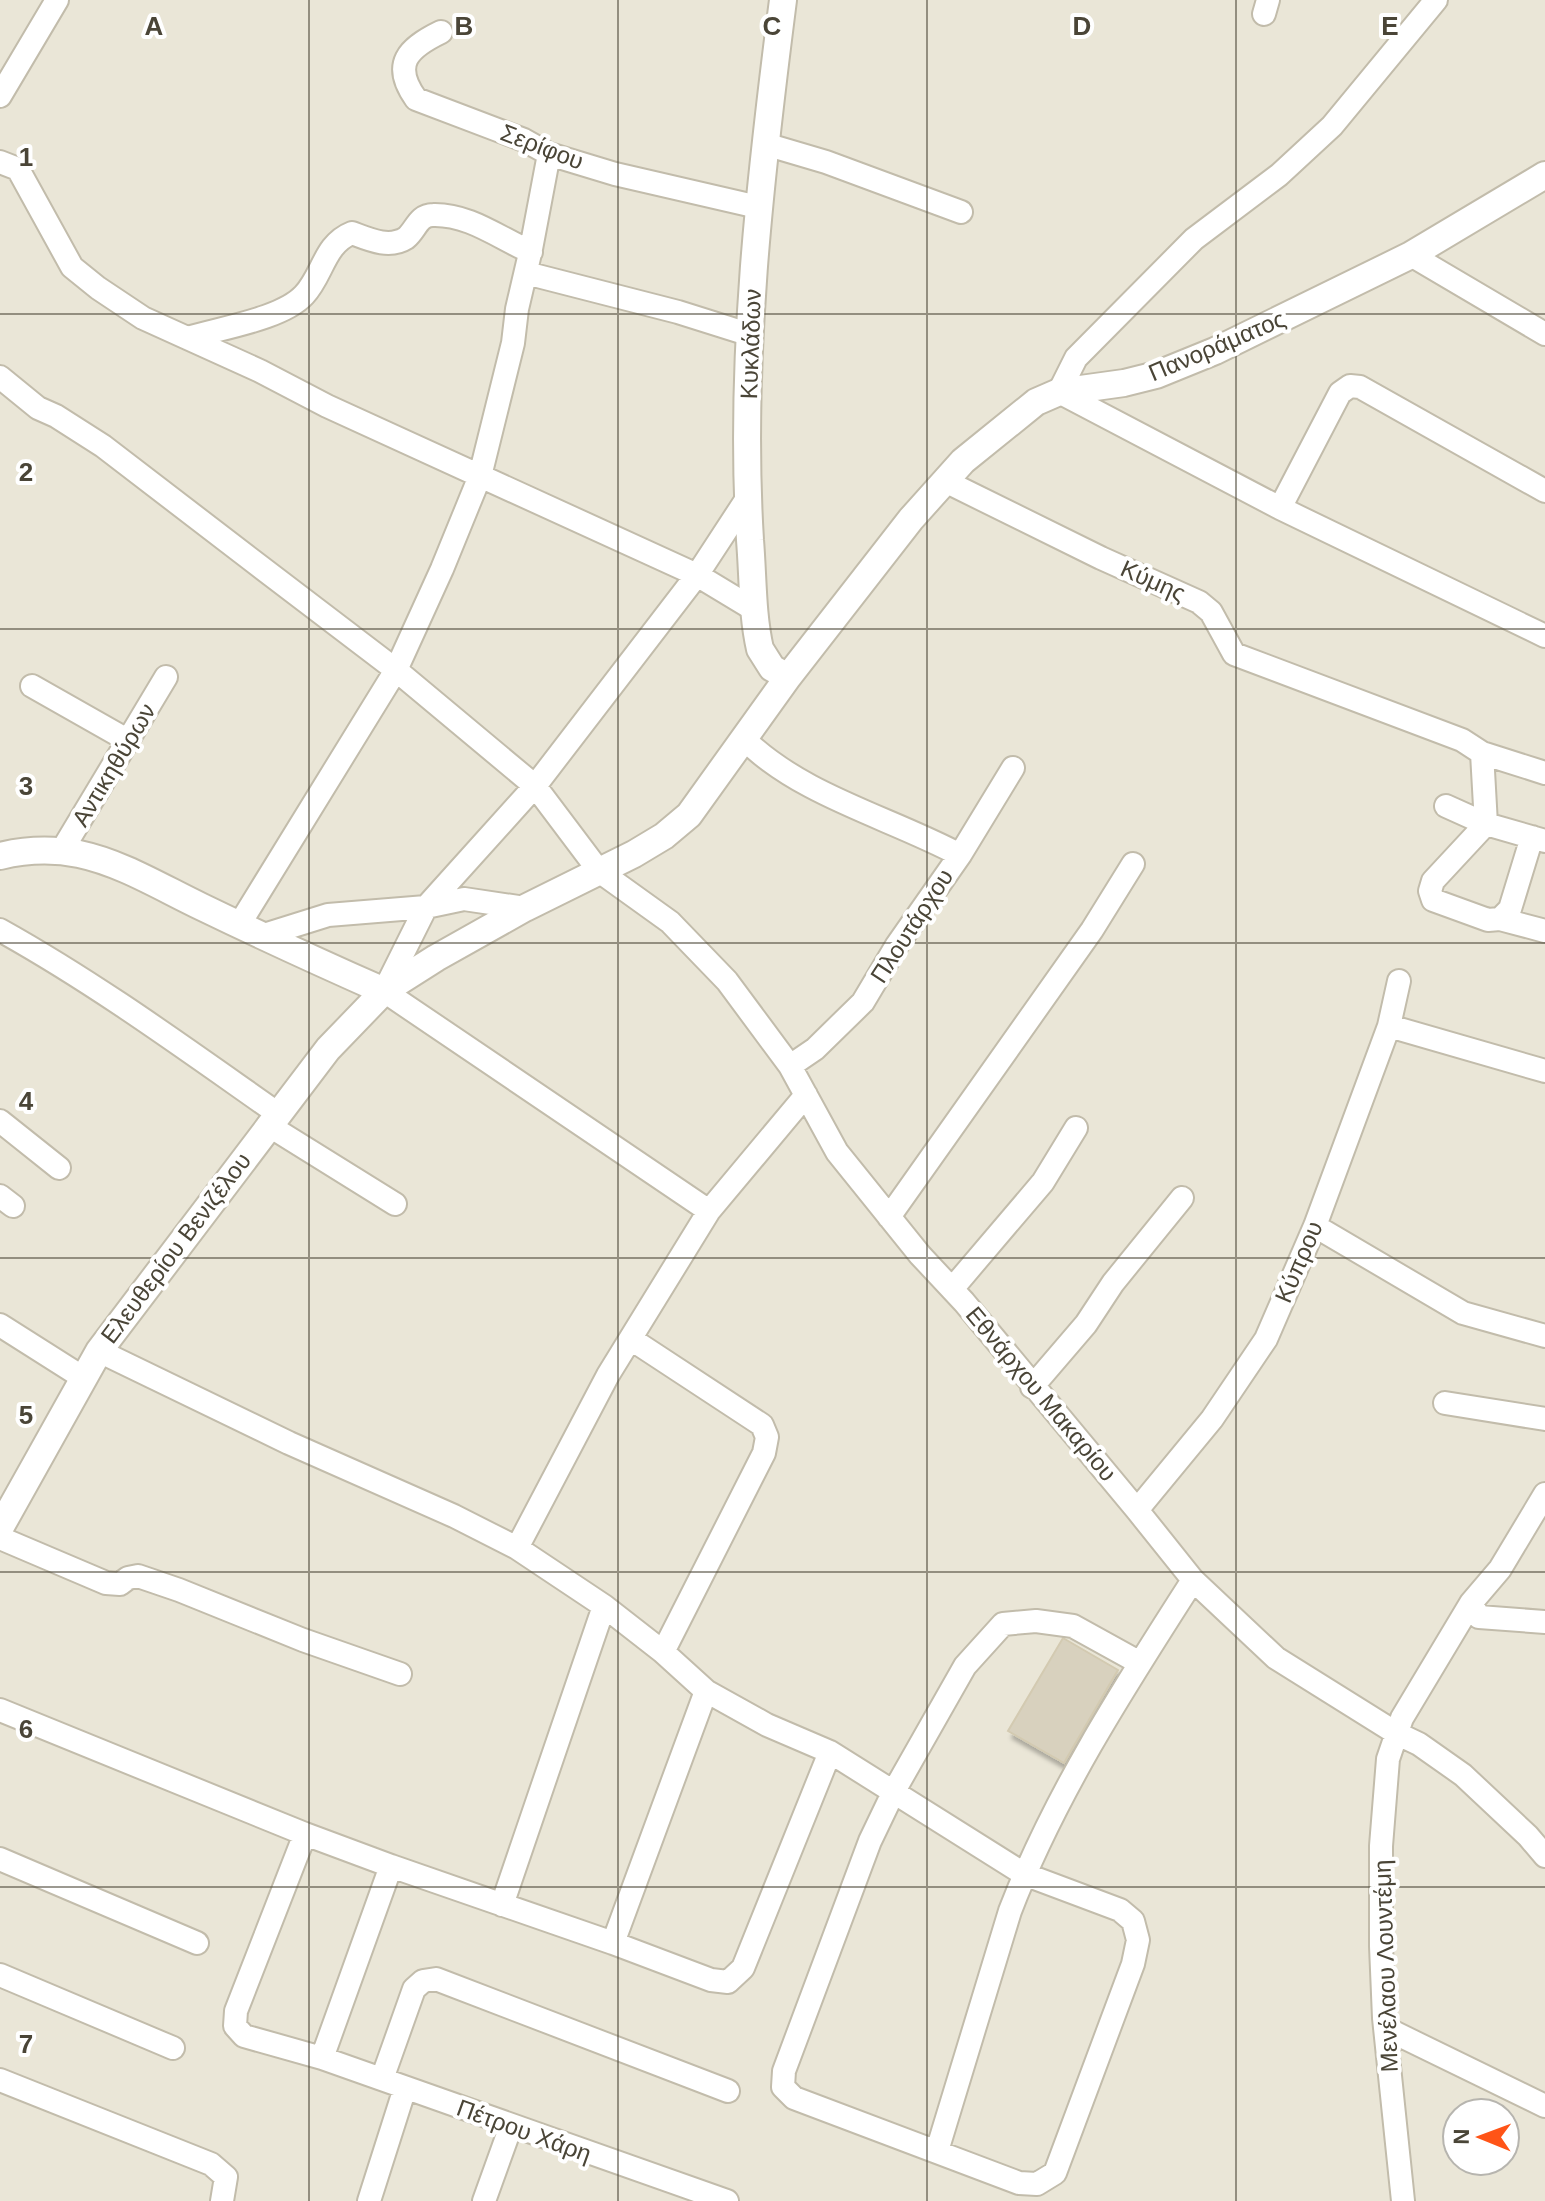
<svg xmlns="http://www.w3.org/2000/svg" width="1545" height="2201" font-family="Arial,sans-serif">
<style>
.residential{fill:#eae6d7;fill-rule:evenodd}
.building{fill:#d8d1be;stroke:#d3cab1;stroke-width:2;filter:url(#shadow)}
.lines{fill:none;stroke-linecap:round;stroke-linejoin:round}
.minor-casing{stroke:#c2bcab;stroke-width:26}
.tertiary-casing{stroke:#c2bcab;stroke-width:30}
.minor{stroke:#fff;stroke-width:22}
.tertiary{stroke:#fff;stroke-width:26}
.grid{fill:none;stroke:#4a4537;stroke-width:2;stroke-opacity:0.55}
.labels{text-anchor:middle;stroke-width:8;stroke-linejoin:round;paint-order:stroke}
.street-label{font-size:24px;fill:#4a4537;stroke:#fff}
.grid-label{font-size:26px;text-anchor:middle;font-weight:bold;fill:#4a4537;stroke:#fff;stroke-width:8;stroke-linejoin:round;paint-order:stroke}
</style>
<defs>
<filter id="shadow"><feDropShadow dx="4" dy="7" stdDeviation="2" flood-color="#0004"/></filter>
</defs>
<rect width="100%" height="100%" fill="#f5f3e9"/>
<path class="residential" d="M0 0H1545V2201H0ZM1457 2113H1505V2161H1457Z"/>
<path class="building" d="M1063 1638 1118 1670 1064 1763 1008 1731Z"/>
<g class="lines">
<g class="minor-casing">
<path id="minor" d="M1436 0 1332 126 1279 175 1194 239 1076 358 1059 392 1280 508 1545 636
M1264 14 1268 0
M441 32C408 48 391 64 416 99L524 140 549 154 615 174 758 207
M0 96 57 0
M765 144 826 162 961 212
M0 162 18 169 72 267 98 288 143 318 260 371 327 406 697 575 755 610
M1411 255 1545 334
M526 273 678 312 751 335
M188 338C220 328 282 319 304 295 323 275 324 244 352 233 368 239 389 249 406 238 416 230 418 215 433 215 469 214 499 238 531 252
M0 377 38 408 56 416 103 446 249 558 396 670 535 786 599 871 670 922 727 981 790 1066 837 1152 920 1255 964 1302 1137 1510 1193 1580 1276 1658 1396 1733 1419 1744 1463 1775 1528 1836 1545 1856
M945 481 1101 558 1199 602 1211 612 1234 654 1462 740 1482 753 1486 824 1433 881 1430 891 1433 900 1488 920 1500 919 1545 931
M1280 508 1340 393 1350 386 1360 387 1545 491
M32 686 129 741
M744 739C802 796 889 817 960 855L897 945 863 1002 815 1049 790 1066
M1482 753 1545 773
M1446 806 1486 824 1545 841
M61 852 166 677
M960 855 1013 768
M525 908 464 899 426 907 384 991 709 1211 806 1095
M1500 919 1510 909 1532 837
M239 925 396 670 442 569 480 476 513 343 517 309 531 249 549 154
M0 930C97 984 187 1050 277 1113
M261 936 328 915 426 907 535 786 697 575 748 497
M1389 1026 1545 1071
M0 1121 59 1168
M268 1125 395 1204
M0 1196 13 1206
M889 1217 1092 930 1133 864
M1315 1226 1463 1313 1545 1336
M952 1289 1043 1182 1076 1128
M0 1325 82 1377
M631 1339 762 1425 767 1437 764 1453 663 1652 706 1691 767 1725 830 1752 1024 1874 1120 1910 1133 1921 1138 1940 1133 1964 1055 2173 1037 2184 1019 2183 794 2098 783 2087 784 2071 870 1841 894 1791 965 1666 1003 1624 1036 1621 1073 1626 1140 1663
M99 1351 289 1443 454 1516 517 1548 604 1606 663 1652
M1032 1387 1086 1324 1113 1283 1182 1198
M1445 1403 1545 1419
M1137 1510 1212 1419 1266 1339 1315 1226 1389 1026 1399 981
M0 1538 106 1583 120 1584 128 1578 138 1576 179 1590 303 1640 400 1674
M517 1548 608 1375 709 1211
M1471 1603 1479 1617 1545 1622
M0 1710 305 1834 391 1866 322 2058
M305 1834 236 2011 235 2026 244 2036 322 2058 727 2201
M0 1859 197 1943
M391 1866 613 1943 711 1980 728 1982 743 1968 830 1752
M502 1905 604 1606
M613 1943 706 1691
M0 1975 173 2048
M1385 2028 1545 2106
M382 2079 414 1989 423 1981 436 1979 728 2091
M0 2080 211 2164 226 2177 222 2201
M937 2151 1010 1911C1055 1794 1125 1686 1193 1580
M369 2201 405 2088
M484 2201 511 2126
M1403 2201 1384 2018 1381 1946V1846L1388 1759 1402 1718 1471 1603 1500 1569 1545 1494"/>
</g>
<g class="tertiary-casing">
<path id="tertiary" d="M783 0C760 179 739 360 750 540 753 576 752 614 760 649L772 668 788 677
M0 856C25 850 54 849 79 854 122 863 162 888 202 907 262 936 323 964 384 991
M0 1528 99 1351 328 1049 384 991 436 958 525 908 634 854 664 836 689 815 788 677 911 519 963 461 1036 402 1059 392 1124 383 1156 375 1215 351 1411 255 1545 175"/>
</g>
<use href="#minor" class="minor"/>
<use href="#tertiary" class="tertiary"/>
</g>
<path class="grid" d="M309 0V2201M618 0V2201M927 0V2201M1236 0V2201M0 314H1545M0 629H1545M0 943H1545M0 1258H1545M0 1572H1545M0 1887H1545"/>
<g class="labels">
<g class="street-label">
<text transform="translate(542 147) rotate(21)" y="8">Σερίφου</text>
<text transform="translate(751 344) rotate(-88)" y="8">Κυκλάδων</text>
<text transform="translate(1217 346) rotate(-23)" y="8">Πανοράματος</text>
<text transform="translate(1153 581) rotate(24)" y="8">Κύμης</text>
<text transform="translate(114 765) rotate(-59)" y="8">Αντικηθύρων</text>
<text transform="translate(912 926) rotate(-57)" y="8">Πλουτάρχου</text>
<text transform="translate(176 1248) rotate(-53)" y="8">Ελευθερίου Βενιζέλου</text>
<text transform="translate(1299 1262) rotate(-67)" y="8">Κύπρου</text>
<text transform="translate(1041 1394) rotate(50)" y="8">Εθνάρχου Μακαρίου</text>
<text transform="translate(1386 1966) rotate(-92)" y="8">Μενέλαου Λουντέμη</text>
<text transform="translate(524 2131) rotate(20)" y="8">Πέτρου Χάρη</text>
</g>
</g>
<g class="grid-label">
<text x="154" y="35">A</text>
<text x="464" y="35">B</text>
<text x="772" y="35">C</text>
<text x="1082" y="35">D</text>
<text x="1390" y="35">E</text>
<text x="26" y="166">1</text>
<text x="26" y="481">2</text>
<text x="26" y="795">3</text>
<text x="26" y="1110">4</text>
<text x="26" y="1424">5</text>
<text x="26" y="1738">6</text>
<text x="26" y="2053">7</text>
</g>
<g transform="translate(1481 2137) rotate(271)"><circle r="38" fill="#ffffff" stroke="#b7b5af" stroke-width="2"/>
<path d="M0-6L14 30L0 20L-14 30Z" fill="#ff5417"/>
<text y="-12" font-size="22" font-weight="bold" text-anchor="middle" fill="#4a4537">N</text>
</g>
</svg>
